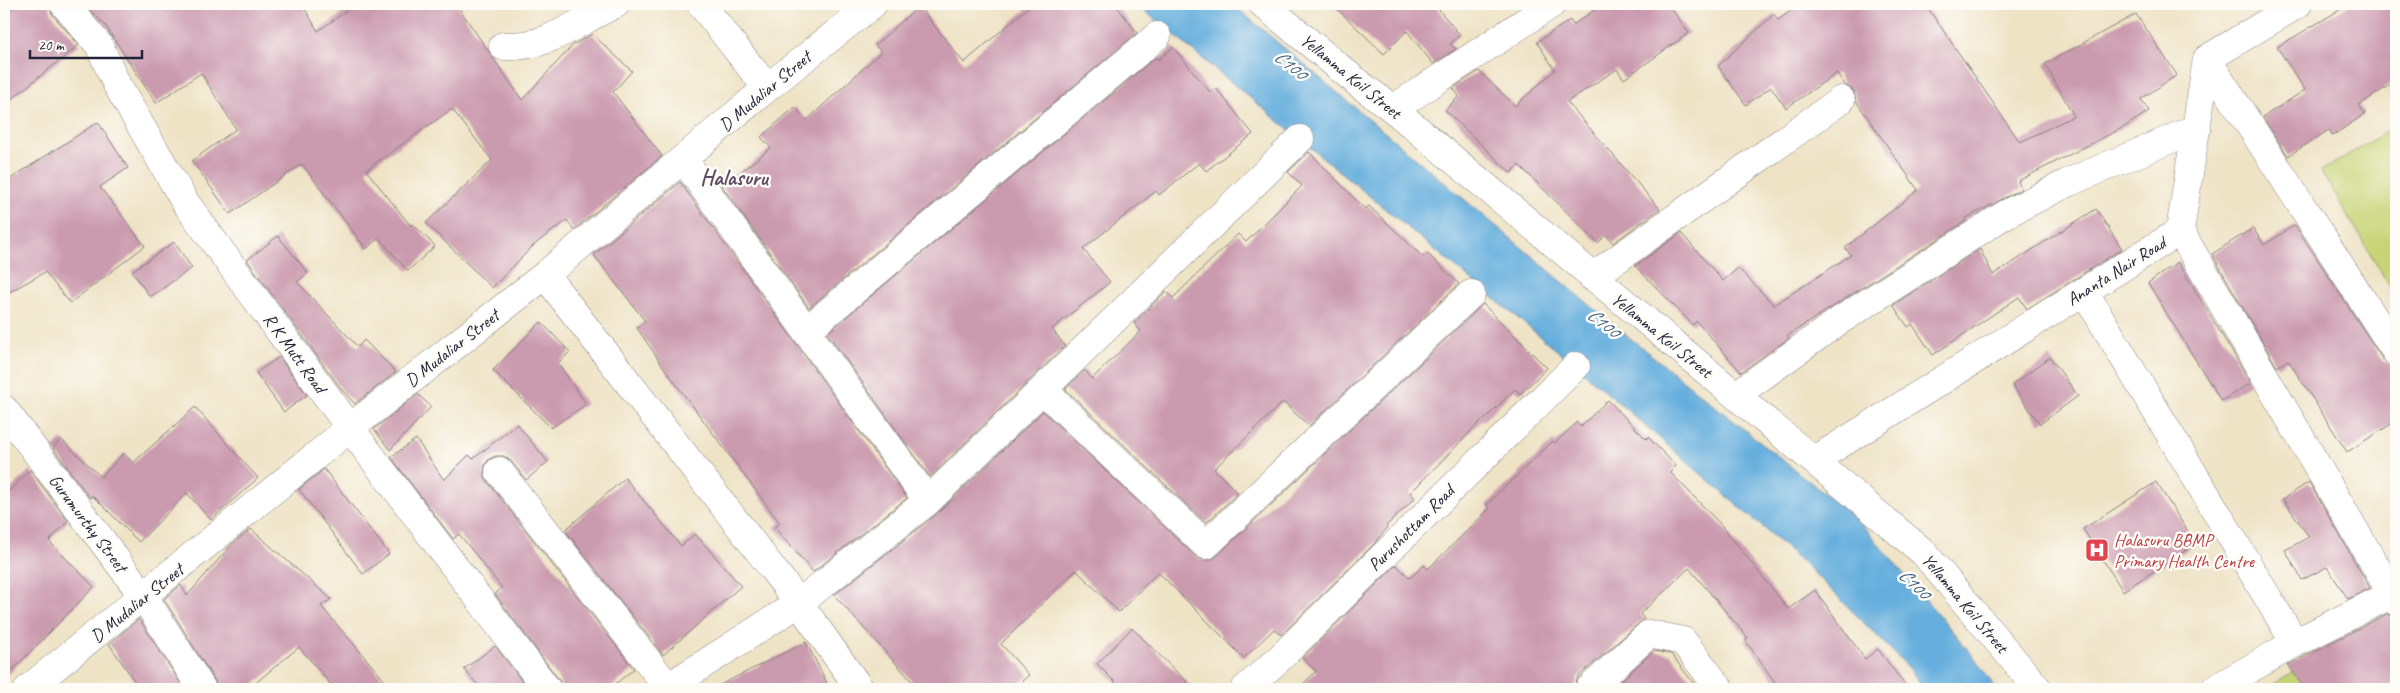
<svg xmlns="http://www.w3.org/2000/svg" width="2400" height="693" font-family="Caveat,sans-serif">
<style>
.green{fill:#c7d475;stroke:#747b58}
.water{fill:#65aedd;stroke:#44688c}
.building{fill:#ca9aae}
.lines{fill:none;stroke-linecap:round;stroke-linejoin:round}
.minor-casing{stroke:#888280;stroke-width:29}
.tertiary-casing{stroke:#888280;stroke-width:29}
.minor{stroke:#fff;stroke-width:28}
.tertiary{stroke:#fff;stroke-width:28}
.labels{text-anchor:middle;stroke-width:5;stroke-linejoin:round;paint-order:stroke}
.street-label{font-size:18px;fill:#22223b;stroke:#fdfcf7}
.health-label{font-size:18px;fill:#be3a42;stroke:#fdfcf7;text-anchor:start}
.water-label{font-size:19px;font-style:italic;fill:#3d5a7c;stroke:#fdfcf7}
.district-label{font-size:22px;font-weight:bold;fill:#5d4c63;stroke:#fdfcf7}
</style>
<rect width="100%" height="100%" fill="#fdfcf7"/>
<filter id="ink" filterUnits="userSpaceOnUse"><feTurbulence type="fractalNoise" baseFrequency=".02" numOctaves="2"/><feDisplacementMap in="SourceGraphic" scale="10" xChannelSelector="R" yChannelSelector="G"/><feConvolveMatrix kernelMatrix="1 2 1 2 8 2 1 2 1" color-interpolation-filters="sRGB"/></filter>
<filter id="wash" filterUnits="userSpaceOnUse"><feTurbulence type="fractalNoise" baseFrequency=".0096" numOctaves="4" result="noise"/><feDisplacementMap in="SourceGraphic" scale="20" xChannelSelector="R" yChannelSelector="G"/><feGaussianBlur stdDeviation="1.12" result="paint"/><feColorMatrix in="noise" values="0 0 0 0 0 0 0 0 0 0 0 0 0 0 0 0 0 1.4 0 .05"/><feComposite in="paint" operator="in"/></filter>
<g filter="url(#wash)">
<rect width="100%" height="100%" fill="#efe3c6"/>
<path class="green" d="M2396 126V297L2321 171Z
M2300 667 2315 689H2268Z"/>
<path class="water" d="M1136 4H1232L1615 326 1860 522 1974 657 1996 689H1924L1910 669 1804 563 1576 366Z"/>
<g id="blocks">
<path class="building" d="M18 4H49L52 14 79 45 4 105V15Z
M84 4H302L318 31 356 4H456L522 100 573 45 592 34 632 71 613 92 662 156 574 230 567 220 534 245 492 288 426 223 492 160 452 109 366 170 411 226 413 224 435 246 408 271 379 238 366 249 302 164 230 214 192 161 236 129 201 73 156 103 105 25Z
M1032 4H1115L1137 33 809 308 722 186 771 148 761 137 795 107 807 120 881 52 875 45 919 6 964 63Z
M1332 4H1434L1460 35 1450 44 1456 49 1433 64 1407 31 1384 54Z
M1603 4H1668L1689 33 1624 79 1617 69 1567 102 1660 209 1613 243 1606 235 1598 243 1519 165 1511 173 1445 110 1459 96 1453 88 1479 71 1515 106 1555 70 1537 42 1570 20 1573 25Z
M1800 4H1925L2020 142 2074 116 2045 64 2136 14 2177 75 2141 99 2149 111 2126 126 2018 181 2021 189 1965 219 1966 221 1787 336 1789 338 1741 372 1696 321 1693 325 1635 266 1681 233 1723 281 1738 268 1774 305 1851 255 1845 248 1918 190 1856 101 1854 91 1845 85 1837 73 1786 108 1771 87 1746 105 1718 66 1774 14 1778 20Z
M2350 4H2396V81L2359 105 2365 114 2332 136 2329 130 2288 156 2263 117 2305 90 2277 47Z
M1173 47 1210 92 1216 88 1253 134 1206 171 1199 163 1159 195 1156 191 1083 249 1110 282 1052 329 1065 346 930 477 827 333 1156 57 1158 60Z
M98 122 128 168 100 187 145 246 70 303 45 272 4 295V183Z
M1309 152 1365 209 1369 206 1423 257 1427 253 1459 284 1309 426 1283 402 1214 469 1238 493 1206 523 1065 389 1085 370 1092 379 1141 331 1134 323 1166 291 1173 298 1238 234 1246 242 1302 186 1288 172Z
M680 182 907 498 813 572 774 527 780 523 667 372 637 328 645 321 594 255Z
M2096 209 2122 249 2027 309 2019 297 1933 355 1912 324 1908 327 1893 305 1980 249 1993 275Z
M2295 225 2383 360 2396 368V421L2347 452 2288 360 2277 367 2212 254 2253 228 2264 245Z
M278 236 308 273 297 282 358 347 364 340 396 372 355 404 342 390 247 260Z
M174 242 192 268 150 297 132 271Z
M2178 262 2251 383 2221 401 2148 283Z
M1483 304 1547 368 1520 394 1515 389 1483 421 1482 420 1410 493 1415 498 1386 526 1387 528 1375 543 1281 635 1274 629 1244 658 1158 572 1119 612 1076 570 1001 644 1029 675 1013 689H919L834 595 939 512 1043 411 1195 556 1203 560H1210L1217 556Z
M541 322 570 352 558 363 586 404 551 428 493 370Z
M279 357 307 395 284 412 256 373Z
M2050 357 2078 396 2040 424 2012 385Z
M418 394 431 407 390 450 374 429Z
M1608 400 1646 439 1648 437 1676 466 1670 472 1723 527 1788 609 1815 590 1865 659 1878 649 1908 689H1780L1745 640 1748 638 1689 568 1640 614 1644 619 1578 677 1574 689H1298L1316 671 1302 658 1396 565 1410 578 1424 565 1428 569 1490 508 1486 505 1553 441 1555 443 1577 422 1581 426Z
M195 407 258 478 211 520 187 493 139 542 92 495 90 498 53 448 61 439 101 477 124 453 133 463Z
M517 424 548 462 526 480 511 461 504 456H496L489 459 485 465 484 474 487 481 634 669 609 689H562L559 680 495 594 502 588 459 534 453 539 391 457 416 439 444 480 469 455 473 459Z
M324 469 389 554 363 574 299 489Z
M30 470 68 521 49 541 94 587 4 679V496Z
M625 478 681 546 695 534 741 586 663 655 565 530Z
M2156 482 2196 544 2123 591 2083 529Z
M2309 482 2370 588 2348 599 2327 567 2302 580 2285 550 2309 537 2283 499Z
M251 529 331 599 321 606 392 689H335L299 647 248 689H217L215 681 164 599 181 585 187 596 232 544Z
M2387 614 2396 617V689H2305L2288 665Z
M139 619 184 689H140L109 644Z
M1132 628 1194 689H1122L1097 664Z
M806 642 830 689H712Z
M495 646 528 689H481L464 669Z
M1654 651 1671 654 1698 689H1612Z"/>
</g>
</g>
<g filter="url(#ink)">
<use href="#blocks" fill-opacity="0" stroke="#888280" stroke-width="1"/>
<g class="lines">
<g class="minor-casing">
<path id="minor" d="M64 4 99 45 117 85 185 202 350 428 547 689
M701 4 767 88
M503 46C551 48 575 22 616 4
M2207 59 2396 352
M1393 109 1552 4
M684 160 928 501
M2180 231 2396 601
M545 275 799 603 860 689
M1592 277 1841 100
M2084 291 2295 643 2392 594
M806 331 1157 36
M1043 390 1206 545 1471 294
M1736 395 1839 321 2006 214 2067 183 2197 128
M4 409 144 597 202 689
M1815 460 2180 231 2207 59 2298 4
M499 471 668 687
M28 689 350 428 545 275 767 88 873 4
M665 689 799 603 928 501 1300 139
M1245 689 1280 658 1576 366
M1589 689 1649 634 1683 641 1720 689
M2215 689 2295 643"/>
</g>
<g class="tertiary-casing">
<path id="tertiary" d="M1263 4 1358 83 1393 109 1923 552 2038 689"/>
</g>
<use href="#minor" class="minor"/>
<use href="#tertiary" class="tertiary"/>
</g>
</g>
<defs>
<g id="hospital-square" transform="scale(1.25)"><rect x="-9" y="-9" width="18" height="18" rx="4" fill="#e0444e" stroke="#fdfcf7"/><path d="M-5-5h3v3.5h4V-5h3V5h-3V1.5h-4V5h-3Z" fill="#fff"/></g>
</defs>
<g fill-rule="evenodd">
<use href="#hospital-square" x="2097" y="550"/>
</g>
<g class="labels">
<g class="street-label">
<text transform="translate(1351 76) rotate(39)" y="6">Yellamma Koil Street</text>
<text transform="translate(765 91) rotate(-40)" y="6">D Mudaliar Street</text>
<text transform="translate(2116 271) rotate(-32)" y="6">Ananta Nair Road</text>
<text transform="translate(1662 335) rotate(39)" y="6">Yellamma Koil Street</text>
<text transform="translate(452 348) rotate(-38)" y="6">D Mudaliar Street</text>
<text transform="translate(295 353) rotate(54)" y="6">R K Mutt Road</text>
<text transform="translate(88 523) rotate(53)" y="6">Gurumurthy Street</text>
<text transform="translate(1411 528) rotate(-45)" y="6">Purushottam Road</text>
<text transform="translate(137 603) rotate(-39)" y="6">D Mudaliar Street</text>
<text transform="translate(1965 603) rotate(50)" y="6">Yellamma Koil Street</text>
</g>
<g class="health-label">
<text x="2114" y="546">Halasuru BBMP<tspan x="2114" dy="21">Primary Health Centre</tspan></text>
</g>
<g class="water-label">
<text transform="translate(1291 64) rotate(39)" y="7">C100</text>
<text transform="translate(1604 322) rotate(39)" y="7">C100</text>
<text transform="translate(1915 583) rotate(44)" y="7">C100</text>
</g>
<g class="district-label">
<text x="734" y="185">Halasuru</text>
</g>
</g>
<rect width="2400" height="693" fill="none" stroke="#fdfcf7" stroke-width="20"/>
<path d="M30 50v8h112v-8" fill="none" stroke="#22223b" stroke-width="2.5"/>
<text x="38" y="50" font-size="15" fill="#22223b" stroke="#fdfcf7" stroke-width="4" paint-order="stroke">20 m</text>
</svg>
